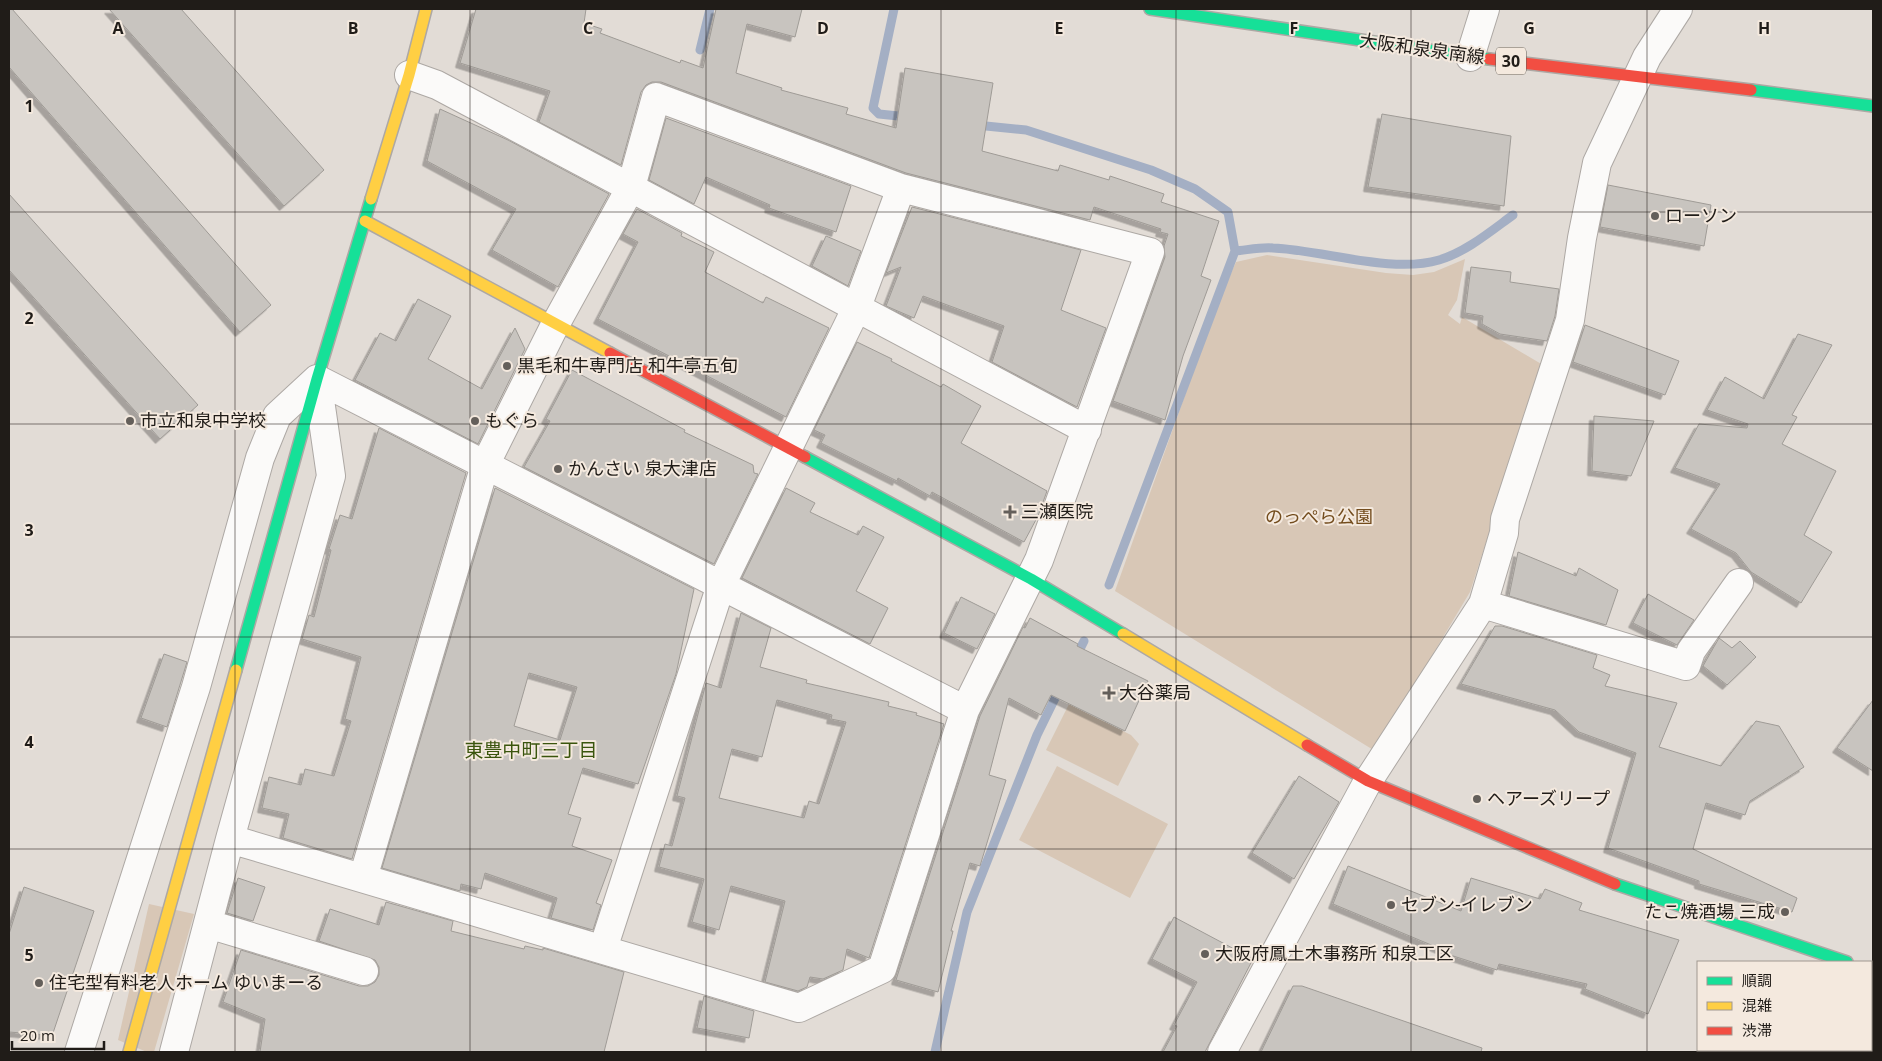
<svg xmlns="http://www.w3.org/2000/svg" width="1882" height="1061" font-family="'Open Sans','Noto Sans JP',sans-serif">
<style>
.green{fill:#d8c7b6}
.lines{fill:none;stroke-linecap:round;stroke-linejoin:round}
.stream{stroke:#a4afc4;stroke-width:9}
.building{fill:#c8c4bf;stroke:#9f9b96;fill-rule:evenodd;filter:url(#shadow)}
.street-casing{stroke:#ada8a4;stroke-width:30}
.fast-casing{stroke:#ada8a4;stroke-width:14}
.slow-casing{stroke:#ada8a4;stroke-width:14}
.jam-casing{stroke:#ada8a4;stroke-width:14}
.street{stroke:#fbfaf9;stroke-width:28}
.fast{stroke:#16e098;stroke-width:11}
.slow{stroke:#ffcf43;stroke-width:11}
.jam{stroke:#f24e42;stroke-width:11}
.grid{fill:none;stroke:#201c18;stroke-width:1;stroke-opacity:0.55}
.poi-dot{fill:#645f5a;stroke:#f4e9de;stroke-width:2}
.labels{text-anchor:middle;stroke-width:4;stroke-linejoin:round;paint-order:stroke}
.shield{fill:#f4e9de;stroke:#605a53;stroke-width:1}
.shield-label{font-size:16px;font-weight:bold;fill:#201c18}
.street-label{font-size:18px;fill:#201c18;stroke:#f4e9de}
.poi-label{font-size:18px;fill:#201c18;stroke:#f4e9de;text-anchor:start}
.park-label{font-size:18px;fill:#734c1d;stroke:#f4e9de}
.neighbourhood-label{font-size:19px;fill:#3a550d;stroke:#f4e9de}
.grid-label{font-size:16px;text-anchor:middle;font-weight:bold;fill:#201c18;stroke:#f4e9de;stroke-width:4;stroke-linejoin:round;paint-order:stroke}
</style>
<defs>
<filter id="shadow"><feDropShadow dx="-4.5" dy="4.5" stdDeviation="0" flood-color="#0004"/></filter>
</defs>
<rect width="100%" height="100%" fill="#e2dcd6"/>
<path class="green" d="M1267 255 1386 273 1413 275 1434 272 1465 259 1457 300 1448 315 1460 324 1462 317 1543 365 1470 592 1375 751 1115 591 1219 300 1236 262Z
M1069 704 1131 735 1139 744 1118 786 1046 750Z
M1057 766 1168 824 1130 898 1019 840Z
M149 904 194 914 154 1052H147L118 1040Z"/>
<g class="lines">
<path class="stream" d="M894 9 873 108 879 114 908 117
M700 50 710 9
M976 125 1026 130 1151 170 1195 189 1228 212 1235 251 1109 585
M1235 251C1247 250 1261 247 1273 248 1323 250 1392 274 1439 260 1466 252 1491 231 1513 215
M1076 657 1084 641
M935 1052 967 912 1037 735 1060 688"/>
</g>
<path class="building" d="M9 9H12L271 305 240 332 9 67Z
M109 9H181L324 170 284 206Z
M476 9H586L584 23 602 29 600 33 680 63 681 60 703 68 716 9H802L795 37 747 24 736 73 782 88 781 90 848 108 846 114 896 128 905 68 993 83 982 151 1058 171 1060 165 1109 180 1110 176 1164 194 1161 202 1219 221 1201 276 1211 280 1183 356 1165 420 1113 401 1165 257 1164 246 1168 234 1160 232 1161 229 1094 207 1090 220 906 173 661 82H652L646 85 641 92 621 165 539 122 550 91 460 63Z
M440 109 508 140 609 194 558 287 492 250 516 209 427 161Z
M1382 114 1511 136 1504 206 1368 187Z
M666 118 851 186 836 232 769 208 770 205 706 177 694 204 649 180Z
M1608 185 1711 205 1704 246 1600 227Z
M9 194 198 405 160 439 9 270Z
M912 207 1081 250 1061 310 1106 328 1077 407 992 362 1004 326 923 296 914 318 886 306 901 267 886 273Z
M637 209 682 233 681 236 714 252 705 272 763 303 766 297 829 328 786 417 598 319 638 242 623 234Z
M826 236 861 251 848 286 812 266Z
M1471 267 1511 272 1510 282 1559 289 1555 316 1547 341 1500 334 1482 324 1483 316 1465 313Z
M418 299 451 316 428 359 482 389 515 328 525 349 478 444 355 380 380 333 396 341Z
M1585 325 1679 361 1665 395 1573 362Z
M1798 334 1832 345 1792 415 1797 417 1782 444 1836 471 1804 535 1832 552 1801 603 1751 572 1736 553 1691 529 1720 484 1675 468 1699 424 1747 428 1748 424 1707 410 1725 377 1764 399Z
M857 342 892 359 891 361 941 387 943 384 981 406 961 443 1047 491 1038 516 1024 542 932 492 930 496 898 478 897 481 821 443 825 435 814 430Z
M572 370 685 430 684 432 753 465 754 473 758 474 714 564 524 467 550 421 546 419Z
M1594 416 1654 421 1631 476 1592 471Z
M379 428 466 473 352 859 283 838 289 814 262 808 269 777 301 785 305 769 334 776 351 721 345 719 361 657 302 639 309 615 314 617 331 550 329 549 340 515 352 519Z
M495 488 694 589 676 674 638 784 583 768 568 814 581 818 572 846 612 860 596 903 601 905 593 930 551 918 557 898 485 873 481 889 461 884 460 891 382 868ZM529 673 577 687 560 740 514 726Z
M786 488 815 503 810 512 858 535 863 526 884 537 856 591 888 608 870 644 742 578Z
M1518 552 1576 576 1579 568 1618 590 1606 625 1509 596Z
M1648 594 1694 620 1677 645 1633 623Z
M961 597 995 614 977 649 944 633Z
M741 613 771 628 760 667 807 680 806 683 889 702 888 706 917 713 916 715 944 724 869 958 847 949 843 970 823 979 810 977 807 987 798 991 765 982 785 901 731 886 719 930 692 922 704 879 659 867 665 844 672 846 685 798 677 796 706 683 721 688ZM777 700 832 715 831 719 846 722 819 804 809 801 804 818 719 798 732 749 762 757Z
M1030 618 1078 644 1077 646 1148 681 1125 731 1051 695 1041 715 1009 698 989 775 1006 780 980 866 970 863 951 931H953L938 992 896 980 980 716 1023 627 1025 628Z
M1495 626H1502L1597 655 1593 668 1610 675 1605 686 1677 703 1659 747 1721 766 1756 721 1779 726 1804 767 1750 801 1745 815 1706 803 1693 849 1797 898 1792 912 1699 884V881L1608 848 1636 753 1579 732 1555 710 1461 684Z
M1719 638 1732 648 1740 641 1756 657 1727 685 1703 666Z
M164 654 187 662 167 727 141 718Z
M1873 700V771L1837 748Z
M1299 776 1339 802 1294 879 1252 853Z
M1348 866 1461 911 1471 878 1540 899 1545 889 1582 903 1579 910 1679 940 1648 1014 1585 989 1587 984 1499 964 1497 970 1447 954 1448 952 1333 904Z
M238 878 265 887 253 921 227 913Z
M24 887 94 911 53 1033 48 1032 46 1035 9 1032V934Z
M386 902 453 921 451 931 524 949 525 946 543 950V948L624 972 604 1052H260L265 1019 223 1002 241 950 359 986H368L375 982 379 975V967L375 960 319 941 330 909 379 925Z
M1174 917 1253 959 1205 1052H1163L1177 1026 1174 1025 1197 982 1152 959Z
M1293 986H1302L1482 1048 1481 1052H1261Z
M704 996 754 1011 749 1038 697 1028Z"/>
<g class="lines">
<g class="street-casing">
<path id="street" d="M1470 57 1485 9
M409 75 437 85 1087 430
M317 379 965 710
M1483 604 1686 666 1691 651 1739 583
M230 839 799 1008 882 969 965 710 1039 560 1150 252 901 188 857 307 721 585 603 949
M363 878 485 465 555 325 631 187 656 97 901 188
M208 924 364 971
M79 1052 196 687 260 458 277 416 317 379
M174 1052 230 839 331 476 317 379
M1222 1052 1368 781 1483 604 1504 533 1505 519 1570 320 1582 238 1597 163 1647 57 1678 9"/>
</g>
<g class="fast-casing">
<path id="fast" d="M1150 9 1489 59
M1751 90 1873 106
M805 457 1031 579 1123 634
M236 670 317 379 371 199
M1615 884 1847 962"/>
</g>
<g class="slow-casing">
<path id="slow" d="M371 199 409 75 426 9
M365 221 610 353
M1123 634 1307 745
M129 1052 236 670"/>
</g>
<g class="jam-casing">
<path id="jam" d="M1489 59 1751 90
M610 353 805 457
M1307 745 1368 781 1615 884
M1871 970 1873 971"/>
</g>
<use href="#street" class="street"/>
<use href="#fast" class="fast"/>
<use href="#slow" class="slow"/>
<use href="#jam" class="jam"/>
</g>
<path class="grid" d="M235 9V1052M470 9V1052M706 9V1052M941 9V1052M1176 9V1052M1411 9V1052M1647 9V1052M9 212H1873M9 424H1873M9 637H1873M9 849H1873"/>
<g class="poi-dot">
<circle cx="1655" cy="216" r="5"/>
<circle cx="507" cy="366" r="5"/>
<circle cx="130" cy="421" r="5"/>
<circle cx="475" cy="421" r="5"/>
<circle cx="558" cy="469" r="5"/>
<path d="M1007.5 504.5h5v5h5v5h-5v5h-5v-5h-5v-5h5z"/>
<path d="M1106.5 685.5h5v5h5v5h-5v5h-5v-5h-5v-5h5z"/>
<circle cx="1477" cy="799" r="5"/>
<circle cx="1391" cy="905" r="5"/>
<circle cx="1785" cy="912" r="5"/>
<circle cx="1205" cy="954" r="5"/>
<circle cx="39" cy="983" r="5"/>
</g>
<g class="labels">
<rect class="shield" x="1496" y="47.5" width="30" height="27" rx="4"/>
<g class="shield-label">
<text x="1511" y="67">30</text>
</g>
<g class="street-label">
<text transform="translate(1422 49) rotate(8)" y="6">大阪和泉泉南線</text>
</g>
<g class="poi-label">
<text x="1665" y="222">ローソン</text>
<text x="517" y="372">黒毛和牛専門店 和牛亭五旬</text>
<text x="140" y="427">市立和泉中学校</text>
<text x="485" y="427">もぐら</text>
<text x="568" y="475">かんさい 泉大津店</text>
<text x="1021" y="518">三瀬医院</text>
<text x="1119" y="699">大谷薬局</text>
<text x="1487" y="805">ヘアーズリープ</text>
<text x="1401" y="911">セブン-イレブン</text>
<text x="1775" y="918" text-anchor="end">たこ焼酒場 三成</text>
<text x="1215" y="960">大阪府鳳土木事務所 和泉工区</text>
<text x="49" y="989">住宅型有料老人ホーム ゆいまーる</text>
</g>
<g class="park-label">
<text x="1319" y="523">のっぺら公園</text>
</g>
<g class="neighbourhood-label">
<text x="531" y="757">東豊中町三丁目</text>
</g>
</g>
<g class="grid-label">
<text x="118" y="34">A</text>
<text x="353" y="34">B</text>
<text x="588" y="34">C</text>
<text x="823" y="34">D</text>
<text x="1059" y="34">E</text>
<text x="1294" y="34">F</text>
<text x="1529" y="34">G</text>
<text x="1764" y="34">H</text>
<text x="29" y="112">1</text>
<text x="29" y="324">2</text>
<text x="29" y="536">3</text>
<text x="29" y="748">4</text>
<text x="29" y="961">5</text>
</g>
<rect width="1882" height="1061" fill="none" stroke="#201c18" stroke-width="20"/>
<rect x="1697" y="961" width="175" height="90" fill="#f4e9de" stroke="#9f978f"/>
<rect x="1707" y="977" width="25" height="8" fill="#16e098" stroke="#9f978f"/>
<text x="1742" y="986" font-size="15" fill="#201c18">順調</text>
<rect x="1707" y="1002" width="25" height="8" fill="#ffcf43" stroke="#9f978f"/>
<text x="1742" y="1011" font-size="15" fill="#201c18">混雑</text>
<rect x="1707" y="1027" width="25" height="8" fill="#f24e42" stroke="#9f978f"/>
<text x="1742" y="1036" font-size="15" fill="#201c18">渋滞</text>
<path d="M12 1041v8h92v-8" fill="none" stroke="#201c18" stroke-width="2.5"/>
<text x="20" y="1041" font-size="15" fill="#201c18" stroke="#f4e9de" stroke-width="4" paint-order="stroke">20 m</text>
</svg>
